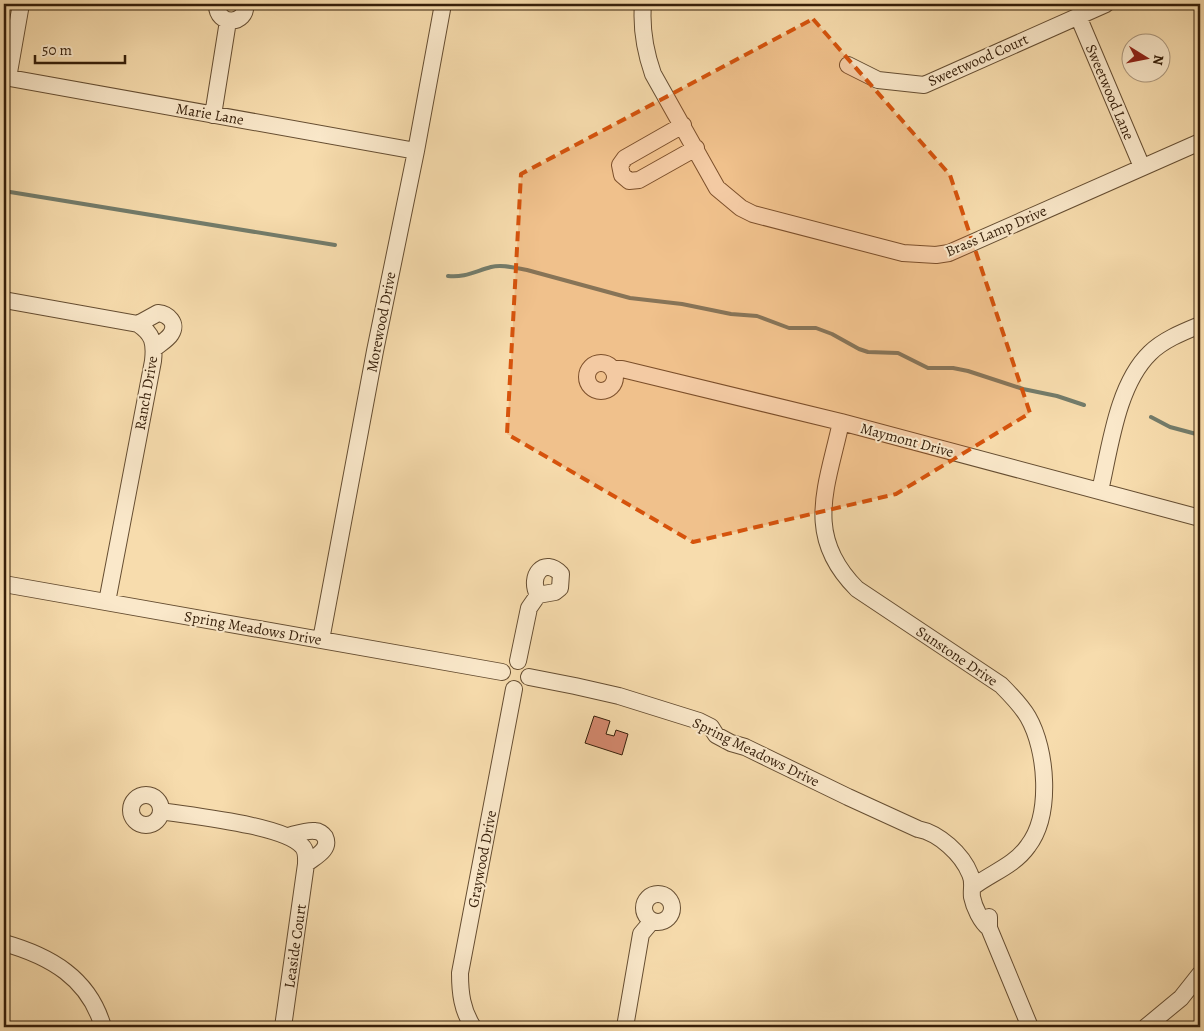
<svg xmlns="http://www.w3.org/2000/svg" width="1204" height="1031" font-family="Alegreya,serif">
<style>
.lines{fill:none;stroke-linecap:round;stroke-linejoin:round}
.stream{stroke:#737c6b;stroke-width:4}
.building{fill:#d5896f;stroke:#351e09}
.minor-casing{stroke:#664e32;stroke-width:18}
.minor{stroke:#fae8ca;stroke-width:16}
.marked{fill:#d6530c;fill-opacity:0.2;stroke:#d6530c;stroke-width:4;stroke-dasharray:10 6;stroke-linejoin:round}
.labels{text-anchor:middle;stroke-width:4;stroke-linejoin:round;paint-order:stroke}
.street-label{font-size:15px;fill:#351e09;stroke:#fae8ca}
</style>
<rect width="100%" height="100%" fill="#f7dcad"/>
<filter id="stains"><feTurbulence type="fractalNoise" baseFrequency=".004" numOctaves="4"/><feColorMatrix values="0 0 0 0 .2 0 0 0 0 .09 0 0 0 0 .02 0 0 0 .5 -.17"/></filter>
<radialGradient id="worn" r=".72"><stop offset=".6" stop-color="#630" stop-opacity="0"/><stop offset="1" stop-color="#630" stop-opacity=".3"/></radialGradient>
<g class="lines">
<path class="stream" d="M4 191 335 245
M448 276C464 278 476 271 491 267 503 264 516 268 527 270L630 298 682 304 731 314 757 316 789 328H816L832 334 859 349 868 352 898 353 928 368H953L968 371 1023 389 1057 396 1084 405
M1151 417 1170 427 1200 435"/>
</g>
<path class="building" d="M594 716 610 721 606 734 614 736 616 730 628 734 622 755 585 743Z"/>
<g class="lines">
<g class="minor-casing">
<path id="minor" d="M217 4C216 27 248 25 245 4
M643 4C641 28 645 51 653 74L717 188 741 208 753 214 903 253 936 255 949 253 1200 142
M1078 16 1142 167
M848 65 878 80 924 85 1106 4
M4 77 416 151
M8 78 21 4
M213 115 228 21
M683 125 625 158 620 165 622 175 629 181 639 180 696 148
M4 300 138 324C153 334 155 343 153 361L107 602
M138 324 158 313C168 314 178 323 171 334 168 339 160 344 155 348
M587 377a14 14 0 1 1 28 0a14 14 0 1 1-28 0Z
M612 369H622L841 422 1200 518
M841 422C827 487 803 535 857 589L1001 685C1011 695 1021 705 1028 717 1047 750 1052 815 1028 846 1014 866 991 873 973 887
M1100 491C1110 448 1117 385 1150 353 1163 340 1183 332 1200 325
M4 584 502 672
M321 640 375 351 416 151 443 4
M518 661 529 608 538 595C528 576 544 556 561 574L560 588 555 592 538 595
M529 677 575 686 619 696 699 721 711 727 716 735 731 743 745 747 848 797 918 829C939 833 962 854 970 874 974 882 971 889 972 897 974 907 981 922 989 928
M131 810a15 15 0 1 1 30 0a15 15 0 1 1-30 0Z
M161 811C191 816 283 825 302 846 307 851 306 858 306 864L283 1027
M288 836C296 834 307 830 315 831 319 831 323 834 325 837 331 850 314 857 306 864
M644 908a14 14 0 1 1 28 0a14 14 0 1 1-28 0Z
M989 917V928L1030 1027
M4 943C50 956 89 978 103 1027
M473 1027C462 1010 460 993 460 973L514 689
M625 1027 641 934 652 921
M1146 1027 1181 998 1200 974"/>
</g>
<use href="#minor" class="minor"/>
</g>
<path class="marked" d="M813 19 950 175 1030 413 896 494 693 542 507 434 521 174Z"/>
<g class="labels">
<g class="street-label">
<text transform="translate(978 60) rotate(-24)" y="5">Sweetwood Court</text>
<text transform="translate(1110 92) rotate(67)" y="5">Sweetwood Lane</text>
<text transform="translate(210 114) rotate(10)" y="5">Marie Lane</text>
<text transform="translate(996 231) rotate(-23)" y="5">Brass Lamp Drive</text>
<text transform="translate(381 322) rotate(-79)" y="5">Morewood Drive</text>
<text transform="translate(146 393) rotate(-80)" y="5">Ranch Drive</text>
<text transform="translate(907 440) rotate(15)" y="5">Maymont Drive</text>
<text transform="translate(253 628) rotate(10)" y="5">Spring Meadows Drive</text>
<text transform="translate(957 656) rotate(34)" y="5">Sunstone Drive</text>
<text transform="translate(756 752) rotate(26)" y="5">Spring Meadows Drive</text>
<text transform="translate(482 859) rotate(-79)" y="5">Graywood Drive</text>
<text transform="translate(295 946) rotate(-82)" y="5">Leaside Court</text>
</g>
</g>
<rect width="1204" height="1031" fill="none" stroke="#f7dcad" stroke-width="20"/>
<rect x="5" y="5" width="1194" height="1021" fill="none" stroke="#351e09" stroke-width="2.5"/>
<rect x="10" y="10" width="1184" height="1011" fill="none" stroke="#351e09"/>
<g transform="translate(1146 58) rotate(100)"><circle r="24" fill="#fae8ca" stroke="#ab977d"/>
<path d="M0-4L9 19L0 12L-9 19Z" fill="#8f2418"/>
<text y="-8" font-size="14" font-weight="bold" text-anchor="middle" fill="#351e09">N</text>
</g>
<path d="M35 55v8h90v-8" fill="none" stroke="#351e09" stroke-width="2.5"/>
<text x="42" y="55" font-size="15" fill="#351e09" stroke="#fae8ca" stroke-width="4" paint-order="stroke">50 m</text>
<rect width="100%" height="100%" filter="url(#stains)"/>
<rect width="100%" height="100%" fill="url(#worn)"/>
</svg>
